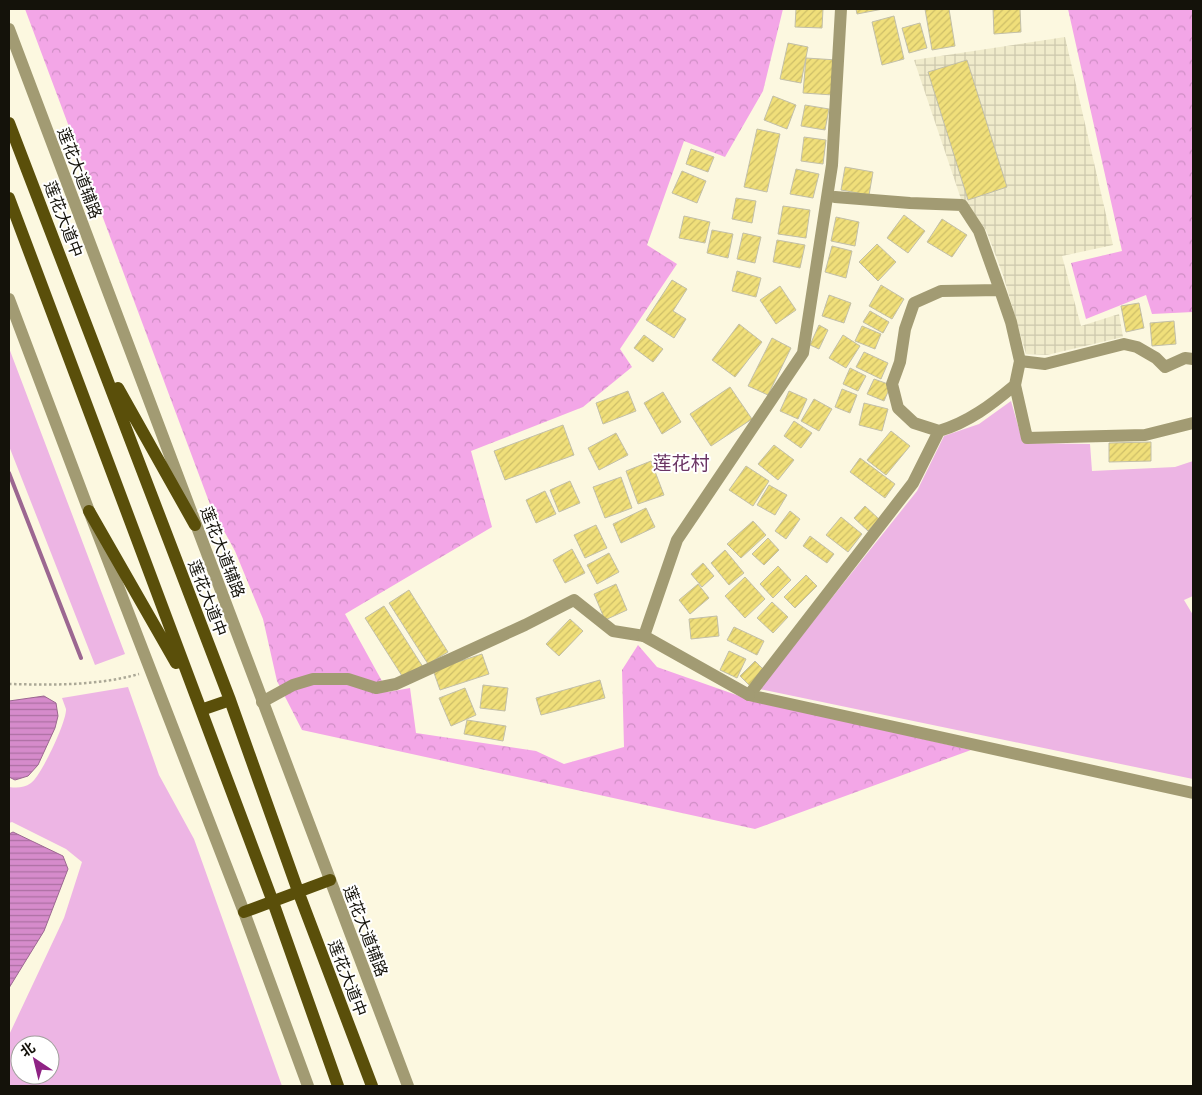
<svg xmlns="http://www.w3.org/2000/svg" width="1202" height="1095" font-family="'Asap Condensed','Noto Sans SC',sans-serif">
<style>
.industrial{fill:url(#industrial-grid)}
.grass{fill:#edb5e4;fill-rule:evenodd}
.forest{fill:url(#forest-crowns)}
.water{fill:url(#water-rules);stroke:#9c6791}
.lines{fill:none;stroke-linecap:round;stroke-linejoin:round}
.stream{stroke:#9c6791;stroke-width:4}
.building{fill:url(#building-hatch);stroke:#c2bfa8}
.path{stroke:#aba896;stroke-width:2.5;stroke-dasharray:2.5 2.5;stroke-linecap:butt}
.minor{stroke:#a29b73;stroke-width:12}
.tertiary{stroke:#a29b73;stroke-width:12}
.primary{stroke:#5a4f0a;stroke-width:12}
.labels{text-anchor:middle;stroke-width:4;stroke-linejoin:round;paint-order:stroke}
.street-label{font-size:16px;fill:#14120a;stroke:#fff}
.quarter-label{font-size:19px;fill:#6a3463;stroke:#fff}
</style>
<defs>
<pattern id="industrial-grid" width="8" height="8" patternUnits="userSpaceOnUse" patternTransform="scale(1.25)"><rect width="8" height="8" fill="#f0ebcb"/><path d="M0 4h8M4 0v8" fill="none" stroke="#cdc8ad"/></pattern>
<pattern id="forest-crowns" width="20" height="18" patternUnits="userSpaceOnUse" patternTransform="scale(1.25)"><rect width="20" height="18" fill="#f3a6e7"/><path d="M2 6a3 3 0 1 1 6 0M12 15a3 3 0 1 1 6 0" fill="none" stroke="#cf8ec5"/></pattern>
<pattern id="water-rules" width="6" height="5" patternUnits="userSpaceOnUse" patternTransform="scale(1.25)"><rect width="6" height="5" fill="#d68bcb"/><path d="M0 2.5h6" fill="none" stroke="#ac70a3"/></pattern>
<pattern id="building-hatch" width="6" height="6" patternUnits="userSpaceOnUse" patternTransform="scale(1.25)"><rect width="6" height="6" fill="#f0df7a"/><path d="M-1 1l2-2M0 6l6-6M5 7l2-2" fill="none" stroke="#cdbe68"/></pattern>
</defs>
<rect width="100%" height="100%" fill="#fcf8e0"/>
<path class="industrial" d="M1065 37 1113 245 1062 256 1081 326 1119 314 1123 337 1047 355 1026 354 1003 275 986 230 961 199 914 60Z"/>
<path class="grass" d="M9 348 125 654 95 665 9 446Z
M1011 401 1023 443 1090 444 1092 471 1175 467 1193 461V596L1184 600 1193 615V779L759 689 917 491 944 436 979 424Z
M128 687 159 775 194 839 282 1086H9V1035L64 918 82 862 66 849 12 822 9 823V787C17 788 24 788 31 783 41 776 67 721 66 709 65 706 63 701 62 698ZM20 1045H50V1075H20Z"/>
<path class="forest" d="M25 9H783L763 91 725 157 684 141 647 245 677 264 620 349 632 367 583 407 471 451 492 527 345 614 388 692 410 688 416 733 536 751 564 764 624 747 622 670 638 645 657 667 745 698 971 750 755 829 302 730 277 681 263 619 235 551 211 507Z
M1068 9H1193V312L1152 314 1146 295 1086 319 1071 263 1122 251Z"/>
<path class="water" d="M44 696 56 703 58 716 55 728 38 765 28 776 15 780 9 777V701Z
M13 832 63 856 68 869 44 931 9 988V834Z"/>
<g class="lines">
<path class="stream" d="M9 473 81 658"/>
</g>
<path class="building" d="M796 9H823L822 28 795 27Z
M856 9H883L857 14Z
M925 9H949L955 46 932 50Z
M993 9H1020L1021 32 994 34Z
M894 16 904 59 882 65 872 22Z
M920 23 927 48 909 53 902 28Z
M788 43 808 47 801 83 780 79Z
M806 58 837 60 833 95 803 93Z
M967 60 1007 187 968 200 928 72Z
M773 96 796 105 787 129 764 120Z
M805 105 829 109 825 130 801 126Z
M757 129 780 134 767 192 744 187Z
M804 137 826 140 823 164 801 161Z
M691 149 714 157 708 172 686 164Z
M845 167 873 172 869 195 841 190Z
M796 169 819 174 813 198 790 194Z
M682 171 706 181 697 203 672 193Z
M736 198 756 201 752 223 732 219Z
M783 206 810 210 806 238 778 234Z
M904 215 925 231 908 253 887 238Z
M684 216 710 222 705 243 679 238Z
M836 217 859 222 855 246 831 241Z
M942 219 967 235 952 257 927 242Z
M712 230 733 234 728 258 707 253Z
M743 233 761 237 755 263 737 259Z
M777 240 805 245 800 268 773 262Z
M877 244 896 262 878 281 859 262Z
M832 246 852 251 846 278 825 272Z
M737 271 761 278 756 297 732 291Z
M672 280 687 289 673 311 686 319 674 338 646 320Z
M881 285 904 299 892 319 869 306Z
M780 286 796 310 776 324 760 300Z
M829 295 851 303 844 323 822 316Z
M1139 303 1144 328 1126 332 1121 306Z
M870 311 889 322 883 333 863 322Z
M1174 321 1176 344 1152 346 1150 323Z
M739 324 762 342 735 377 712 360Z
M819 325 828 330 819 349 810 345Z
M862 326 881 334 875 349 855 341Z
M644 335 663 349 653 362 634 348Z
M843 335 860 346 846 368 829 358Z
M772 338 791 348 768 395 748 386Z
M864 352 888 363 881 379 856 367Z
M850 368 866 376 858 391 843 384Z
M874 379 891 385 884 401 867 394Z
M730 387 752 419 711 446 690 414Z
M842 389 857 395 850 413 835 407Z
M628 391 636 411 603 424 596 403Z
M789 391 807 399 798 419 780 411Z
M663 392 681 422 662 434 644 403Z
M814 399 832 409 819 431 801 421Z
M864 403 888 409 882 431 859 425Z
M794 421 812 433 801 448 784 436Z
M563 425 574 455 505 480 494 451Z
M891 431 910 446 886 475 867 460Z
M616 433 628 455 599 470 588 448Z
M1151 442V461L1109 462V443Z
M774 445 794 460 778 480 758 464Z
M860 458 895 484 885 498 850 472Z
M651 461 664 495 638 504 626 471Z
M746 466 769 481 753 506 729 490Z
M621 477 632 508 605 518 593 487Z
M570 481 580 503 559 512 550 490Z
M769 485 787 495 775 515 757 505Z
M545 491 556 514 536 523 526 500Z
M865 506 879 519 868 531 854 518Z
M646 508 655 527 621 543 613 524Z
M790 511 800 519 786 539 775 531Z
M841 517 862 534 848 552 826 535Z
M753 521 766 535 741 558 727 544Z
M596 525 607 548 585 558 574 535Z
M810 536 834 554 827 563 803 546Z
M768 538 779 550 764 565 752 554Z
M572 549 585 573 565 583 553 560Z
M725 550 744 573 729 585 711 563Z
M609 553 619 572 597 584 587 565Z
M703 563 714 576 702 587 691 574Z
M778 566 791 580 773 598 760 584Z
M806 575 817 586 795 608 784 597Z
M745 577 765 599 745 618 725 596Z
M616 584 627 610 605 620 594 594Z
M698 584 709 598 690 614 679 600Z
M409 590 448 652 428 664 389 603Z
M772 602 788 617 773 633 757 618Z
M384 606 423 667 404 679 365 618Z
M717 616 719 636 691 639 689 619Z
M570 619 583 631 559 656 546 644Z
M734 627 764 641 757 655 727 640Z
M729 651 746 659 737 678 720 670Z
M482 654 489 674 440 690 433 670Z
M755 661 765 671 750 686 740 676Z
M600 680 605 698 541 715 536 698Z
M483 685 508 688 505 711 480 708Z
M465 688 476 715 451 726 439 698Z
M467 720 506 726 503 741 464 734Z"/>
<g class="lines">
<path class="path" d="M9 684C53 685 96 686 139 674"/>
<path class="minor" d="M835 197 910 203 962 205 979 231 1000 290
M1020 361 1045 364 1124 344 1137 347 1156 358 1165 367 1185 358 1193 359
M1193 423 1145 435 1027 438 1015 385C991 405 969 422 939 431L913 483 749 695 1193 793
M939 431 914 423 898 408 892 384 900 362 905 329 914 303 941 291 1000 290 1011 322 1020 361 1015 385
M262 702 293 685 313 679H348L376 688 396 684 525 625 574 600 613 631 644 636"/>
<path class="tertiary" d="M9 29 408 1086
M9 299 89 511 244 912 308 1086
M749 695 644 636 677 540 803 353 832 165 841 9"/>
<path class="primary" d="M9 123 230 700 298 891 372 1086
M9 198 273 902 338 1086
M118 388 195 525
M89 511 176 663
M201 710 230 700
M244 912 330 880"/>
</g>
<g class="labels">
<g class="street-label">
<text transform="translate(80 173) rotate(69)" y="6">莲花大道辅路</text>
<text transform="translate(64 219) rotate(69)" y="6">莲花大道中</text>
<text transform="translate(223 552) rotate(69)" y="6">莲花大道辅路</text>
<text transform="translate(208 598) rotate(69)" y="6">莲花大道中</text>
<text transform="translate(366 931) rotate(69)" y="6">莲花大道辅路</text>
<text transform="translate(348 978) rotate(69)" y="6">莲花大道中</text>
</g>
<g class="quarter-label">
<text x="681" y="470">莲花村</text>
</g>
</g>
<rect width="1202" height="1095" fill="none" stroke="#14120a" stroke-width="20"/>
<g transform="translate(35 1060) rotate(325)"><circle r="24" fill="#ffffff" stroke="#a1a09d"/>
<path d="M0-4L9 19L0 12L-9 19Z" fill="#8f2385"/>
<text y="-8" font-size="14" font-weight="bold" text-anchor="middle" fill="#14120a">北</text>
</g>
</svg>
